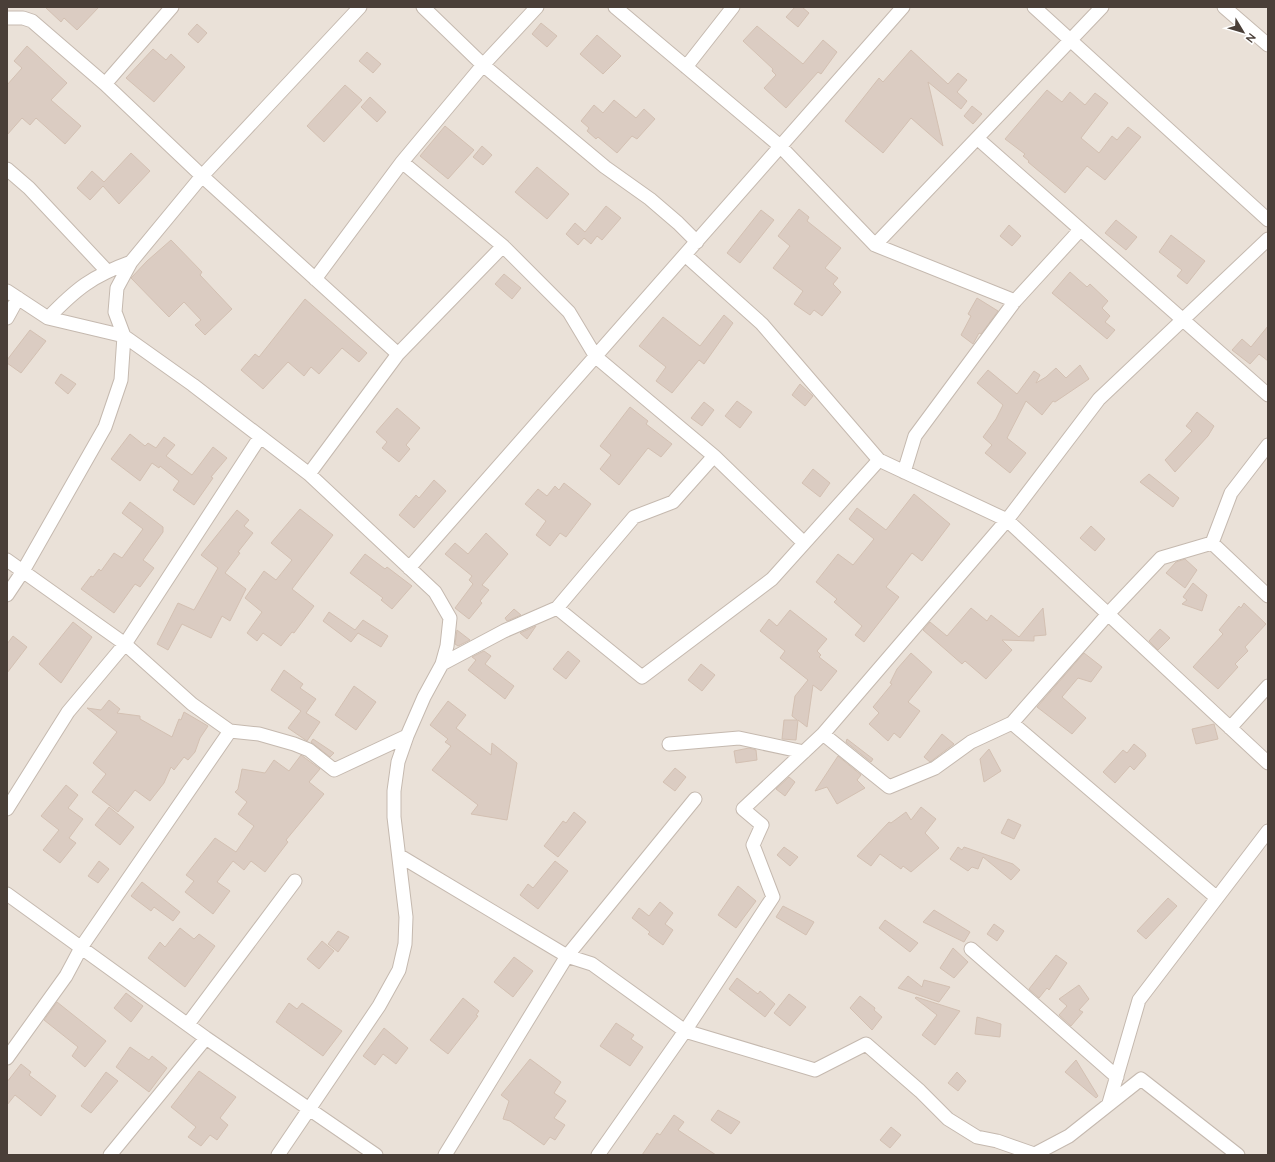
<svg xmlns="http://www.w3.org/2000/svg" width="1275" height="1162" font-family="Lato,sans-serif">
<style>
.residential{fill:#eae1d8}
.building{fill:#dbccc2;stroke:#d3c0b2}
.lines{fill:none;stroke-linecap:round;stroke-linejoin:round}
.street-casing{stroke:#c5b9af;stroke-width:15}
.street{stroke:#fff;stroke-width:13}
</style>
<rect width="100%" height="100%" fill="#f6f0eb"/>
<path class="residential" d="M7 7H1268V1155H7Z"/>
<path class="building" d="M45 7H99L77 30 64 18 61 22Z
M795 7H802L809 13 798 27 786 17Z
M541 23 557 36 547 47 532 34Z
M197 24 207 33 198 43 188 34Z
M757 26 803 64 823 40 837 52 821 74 818 72 786 108 764 88 776 75 772 71 773 69 743 41Z
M597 35 621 56 603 74 580 54Z
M27 46 67 83 51 100 81 126 65 144 36 118 30 125 22 118 7 135V85L22 68 14 61Z
M153 49 166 60 171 54 185 67 154 102 126 78Z
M911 50 948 84 958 73 967 80 957 92 967 101 961 109 928 82 943 146 911 118 883 153 845 121 879 78 883 82Z
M367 52 381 64 373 73 359 61Z
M345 85 362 100 324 142 307 126Z
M1047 90 1062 102 1070 92 1085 105 1095 93 1108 103 1081 138 1099 153 1112 136 1117 140 1128 127 1141 137 1105 180 1087 166 1065 193 1028 162 1029 161 1023 156 1025 154 1005 139Z
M370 97 386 112 377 122 361 107Z
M614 100 636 118 644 109 655 119 637 139 632 136 617 153 598 137 596 139 587 131 589 128 581 121 594 105 603 113Z
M972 106 982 114 973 124 964 116Z
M445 126 474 150 448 179 420 156Z
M482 146 492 155 483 165 473 157Z
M131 153 150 171 119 204 103 186 90 200 77 188 92 171 104 182Z
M537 167 569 194 547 219 515 192Z
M606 206 621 218 602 240 597 236 591 244 584 238 578 245 566 234 575 223 585 232Z
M799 209 809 217 807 221 841 248 825 268 838 278 833 284 841 292 822 316 814 310 810 315 794 304 803 291 773 268 790 246 778 236Z
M761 210 774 220 740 263 727 253Z
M1116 220 1137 237 1126 250 1105 233Z
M1009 225 1021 236 1012 246 1000 236Z
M1171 235 1205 261 1187 284 1177 276 1182 270 1159 252Z
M171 240 202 272 200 275 232 309 205 335 195 325 201 320 184 302 169 317 131 278 147 261Z
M1070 272 1087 287 1090 284 1108 301 1102 308 1110 316 1105 322 1115 330 1107 339 1052 293Z
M504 274 521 288 512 299 495 284Z
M977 298 998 311 981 334 979 333 973 344 961 335 971 316 968 314Z
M305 299 367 353 359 362 342 348 319 374 311 367 304 376 288 362 263 389 241 370 255 354 259 357Z
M724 315 733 323 704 364 699 360 672 393 656 381 666 367 639 346 663 317 700 346Z
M1268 326V361L1259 354 1250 364 1232 350 1242 339 1251 347Z
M30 330 46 341 21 373 7 363V360Z
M1080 365 1089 379 1055 402 1053 401 1042 415 1026 401 1007 438 1026 453 1010 473 985 453 992 445 983 437 996 419 1003 405 977 383 988 370 1017 394 1034 371 1040 375 1036 383 1046 377 1056 368 1066 378Z
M61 374 76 384 68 394 55 383Z
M800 384 813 396 805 406 792 395Z
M737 401 752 412 740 428 725 416Z
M704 402 714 410 702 426 691 418Z
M630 407 648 421 646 424 672 444 661 457 648 448 619 485 600 469 611 455 600 446Z
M397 408 420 428 406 445 410 449 399 462 382 448 387 442 376 432Z
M1197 412 1214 426 1208 436 1175 472 1165 460 1192 431 1186 426Z
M130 434 145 446 148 443 156 448 164 437 175 445 166 456 192 475 213 447 227 458 211 477 213 478 194 505 173 490 179 481 160 466 159 468 152 463 140 481 111 459Z
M813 469 830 483 820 497 802 483Z
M1149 474 1179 498 1173 507 1140 482Z
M434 480 446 491 414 528 399 515 416 495 419 498Z
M564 483 591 504 566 537 560 533 550 546 536 535 546 521 525 504 538 489 547 496 555 486 559 490Z
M914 494 950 524 922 561 912 553 890 582 886 587 899 597 864 642 855 635 862 626 834 602 837 599 816 582 838 554 853 565 874 539 849 519 857 508 886 530Z
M130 502 163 527V532L143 560 154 568 140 587 135 584 114 613 81 589 91 576 93 577 99 569 101 571 114 553 122 558 143 529 122 513Z
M300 509 333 535 292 589 314 606 294 633 292 632 281 646 263 633 257 641 247 633 262 612 245 598 264 571 276 580 292 560 271 543Z
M237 510 249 520 244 526 253 533 238 552 240 553 225 573 246 589 230 621 222 616 211 638 182 624 168 650 157 644 178 603 194 610 218 568 201 555Z
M1091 526 1105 539 1095 551 1080 538Z
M486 533 508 554 482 585 489 590 480 601 482 603 469 619 455 608 473 584 469 580 472 576 445 554 455 543 468 554Z
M365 554 385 569 387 567 412 586 392 609 381 600 383 598 350 573Z
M1185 559 1197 570 1185 588 1166 573 1176 562Z
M1193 583 1207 595 1202 611 1182 604 1187 600 1183 597Z
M1244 603 1266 624 1245 647 1248 651 1235 664 1238 667 1218 689 1193 667 1223 634 1219 630 1239 606 1241 608Z
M971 608 987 621 991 615 1019 637 1043 608 1046 635 1034 636V641L1002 640 1012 650 986 679 965 661 962 664 923 630 930 622 947 636Z
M514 609 521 615 507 621 505 618Z
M790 610 827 639 817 651 821 655 819 657 837 671 821 691 813 685 807 727 798 720 796 740 782 739 784 720H797L792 716 795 696 808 680 780 658 785 651 760 631 769 619 777 626Z
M329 612 355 630 363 620 388 636 381 647 358 633 351 642 323 621Z
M73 622 92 637 61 683 39 664Z
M536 626 527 639 520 633Z
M1160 629 1170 638 1158 650 1149 641Z
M457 630 470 640 458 646 455 644Z
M13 636 27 647 7 673V644Z
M484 651 491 656 485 664 514 686 505 699 468 670 476 660 472 657Z
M568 651 580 661 566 679 553 669Z
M911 653 932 672 908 702 920 711 900 738 894 733 888 741 869 724 879 713 873 707 892 684 890 683 897 669Z
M1084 653 1102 667 1091 682 1078 678 1062 697 1086 718 1072 734 1037 707Z
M701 664 715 675 702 691 688 680Z
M284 670 303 684 300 688 316 699 306 713 320 722 307 741 288 728 301 711 271 690Z
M354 686 376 702 356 730 335 715Z
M109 700 120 709 117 713 140 716V719L172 737 179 719 181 720 184 712 208 726 200 738 195 752 188 760 184 757 174 770 171 767 164 783 150 801 135 790 118 812 92 792 106 774 93 763 117 732 87 708 101 710Z
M448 701 466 715 456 728 491 755 492 743 517 763 507 820 471 814 478 805 432 770 451 746 445 742 448 739 430 725Z
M1214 724 1218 739 1196 744 1192 729Z
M942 734 954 744 930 762 924 757Z
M313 739 334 753 330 757 311 742Z
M847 739 873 759 871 762 846 742Z
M1134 744 1145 753 1146 756 1134 770 1130 766 1115 783 1103 772 1123 750 1127 753Z
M749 748 756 750 757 760 736 763 734 751Z
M989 749 1001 771 984 782 980 759Z
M301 755 320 769 309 782 324 794 286 840 288 842 265 872 251 861 244 870 233 861 217 882 230 891 213 914 185 892 194 881 186 875 215 838 236 852 254 826 238 814 247 802 235 792 238 789 242 769 265 773 274 760 289 771Z
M838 756 861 775 857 780 865 788 837 804 827 787 815 791Z
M675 768 686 777 675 791 663 782Z
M789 777 795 782 785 796 776 789Z
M66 785 78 795 68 808 83 819 69 838 76 843 60 863 43 850 59 830 41 816Z
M109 807 134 827 120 845 95 825Z
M921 807 936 819 925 833 939 848 911 872 903 866 901 869 880 854 871 866 857 856 889 822 891 823 906 812 911 820Z
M574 812 586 822 558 857 544 846 563 821 566 823Z
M1008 819 1021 825 1014 839 1001 833Z
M784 847 798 857 790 866 777 855Z
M958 847 962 850 964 847 1013 864 1020 870 1011 880 983 857 978 869 972 867 968 871 950 859Z
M99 861 109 869 98 883 88 876Z
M555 861 568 871 538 909 520 895 528 884 533 888Z
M142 882 180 912 173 921 154 907 151 911 131 896Z
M738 886 756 901 736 928 718 915Z
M1168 898 1177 906 1146 939 1137 931Z
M660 902 673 913 665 924 673 930 663 945 648 934 650 932 632 918 639 908 649 916Z
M783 906 814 922 806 935 776 917Z
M934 910 970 932 964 942 923 922Z
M885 920 918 943 910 952 879 928Z
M994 924 1004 931 997 941 987 934Z
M180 928 194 939 199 934 215 946 185 987 148 958 160 942 165 947Z
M338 931 349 937 338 952 328 944Z
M322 941 334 951 319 969 307 959Z
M953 948 968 962 954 978 940 968Z
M1056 955 1067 963 1049 990 1047 988 1039 998 1029 989Z
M514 957 533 971 513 997 494 982Z
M908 976 922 987 924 980 950 987 939 1002 898 988Z
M737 978 758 994 760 991 775 1004 765 1017 729 989Z
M1079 985 1089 999 1079 1010 1083 1012 1071 1026 1059 1015 1067 1006 1059 999Z
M126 993 143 1006 131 1022 114 1008Z
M789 994 806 1007 790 1026 774 1013Z
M860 996 875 1008 874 1010 882 1017 872 1030 850 1008Z
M916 997 960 1011 935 1045 922 1035 937 1015 915 998Z
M463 998 479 1011 476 1015 478 1016 448 1054 430 1040Z
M57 1002 106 1041 85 1067 72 1056 78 1047 44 1020Z
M289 1003 297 1009 302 1003 342 1031 323 1056 276 1022Z
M977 1017 1001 1024 1000 1037 975 1034Z
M616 1023 634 1035 631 1039 643 1047 630 1066 600 1046Z
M384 1028 408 1048 396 1064 383 1054 375 1065 363 1056Z
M130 1047 149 1060 152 1056 167 1068 149 1092 116 1067Z
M530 1059 561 1082 554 1093 566 1101 554 1118 565 1125 555 1140 550 1137 544 1145 510 1121 503 1119 509 1101 501 1095Z
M1076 1060 1098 1096 1096 1098 1065 1072Z
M21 1064 31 1072 29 1075 56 1096 41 1116 15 1095 7 1105V1082Z
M199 1071 236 1097 220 1118 228 1125 217 1140 210 1135 201 1146 188 1137 196 1127 171 1107Z
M106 1072 118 1081 91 1113 81 1106Z
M957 1072 966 1081 958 1091 948 1083Z
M718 1110 740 1122 731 1134 711 1120Z
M674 1115 684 1122 678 1130 716 1155H642L657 1133 660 1135Z
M891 1127 901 1135 890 1148 880 1140Z"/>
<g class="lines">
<g class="street-casing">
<path id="street" d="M423 7 483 65 605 167 650 199 678 223 697 242
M615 7 780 146 875 245 1015 301
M1034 7 1268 220
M1224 7 1268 45
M7 18H23L32 21 105 84 202 176 398 354
M686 67 733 7
M105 84 172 7
M977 138 1268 395
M402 162 503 246 569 312 596 357 714 456 804 543
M7 169 29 188 107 271
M875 245 1102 7
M685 255 762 324 879 460 1007 520 1268 763
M315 279 402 162 483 65 537 7
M7 291 48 318 124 336 193 385 309 474 435 592 450 618 447 646 442 664 424 697 407 736 398 762 394 791V817L406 917 405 944 399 970 379 1006 278 1155
M7 318 18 298
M48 318C76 289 92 276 131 262
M904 472 915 436 1015 301 1080 230
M309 474 398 354 503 246
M1212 543 1268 596
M7 560 125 644 192 704 230 731 259 734 294 744 309 750 334 770 407 736
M409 568 903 7
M7 595 23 571 105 427 121 380 124 336 115 312 117 288 131 262 202 176 360 7
M557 608 634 517 673 502 714 456
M442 664 504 631 557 608 642 677 772 579 879 460
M1012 723 1217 898
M1230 728 1268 686
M823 734 889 787 935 768 971 742 1012 723 1108 614 1161 558 1212 543 1231 493 1268 445
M669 744 739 738 804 752
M7 809 68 712 125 644 260 437
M400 856 567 956 592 964 685 1031 815 1070 866 1044 920 1091 948 1119 977 1137 997 1141 1034 1154
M7 894 206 1038 376 1155
M971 949 1117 1077
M188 1024 295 881
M7 1058 66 976 82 946 230 731
M1109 1103 1139 1000 1268 831
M110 1155 206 1038
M445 1155 567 956 695 799
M598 1155 685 1031 773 897 753 845 762 825 743 809 823 734 1007 520 1099 399 1268 239
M1033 1155 1069 1136 1141 1079 1238 1155"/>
</g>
<use href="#street" class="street"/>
</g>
<rect width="1275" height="1162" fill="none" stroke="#4a3f38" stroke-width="16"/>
<g transform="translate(1243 32) rotate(128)" stroke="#ffffff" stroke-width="3" paint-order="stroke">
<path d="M0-3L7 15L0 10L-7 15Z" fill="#4a3f38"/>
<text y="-6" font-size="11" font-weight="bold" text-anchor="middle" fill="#4a3f38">N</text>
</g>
</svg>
